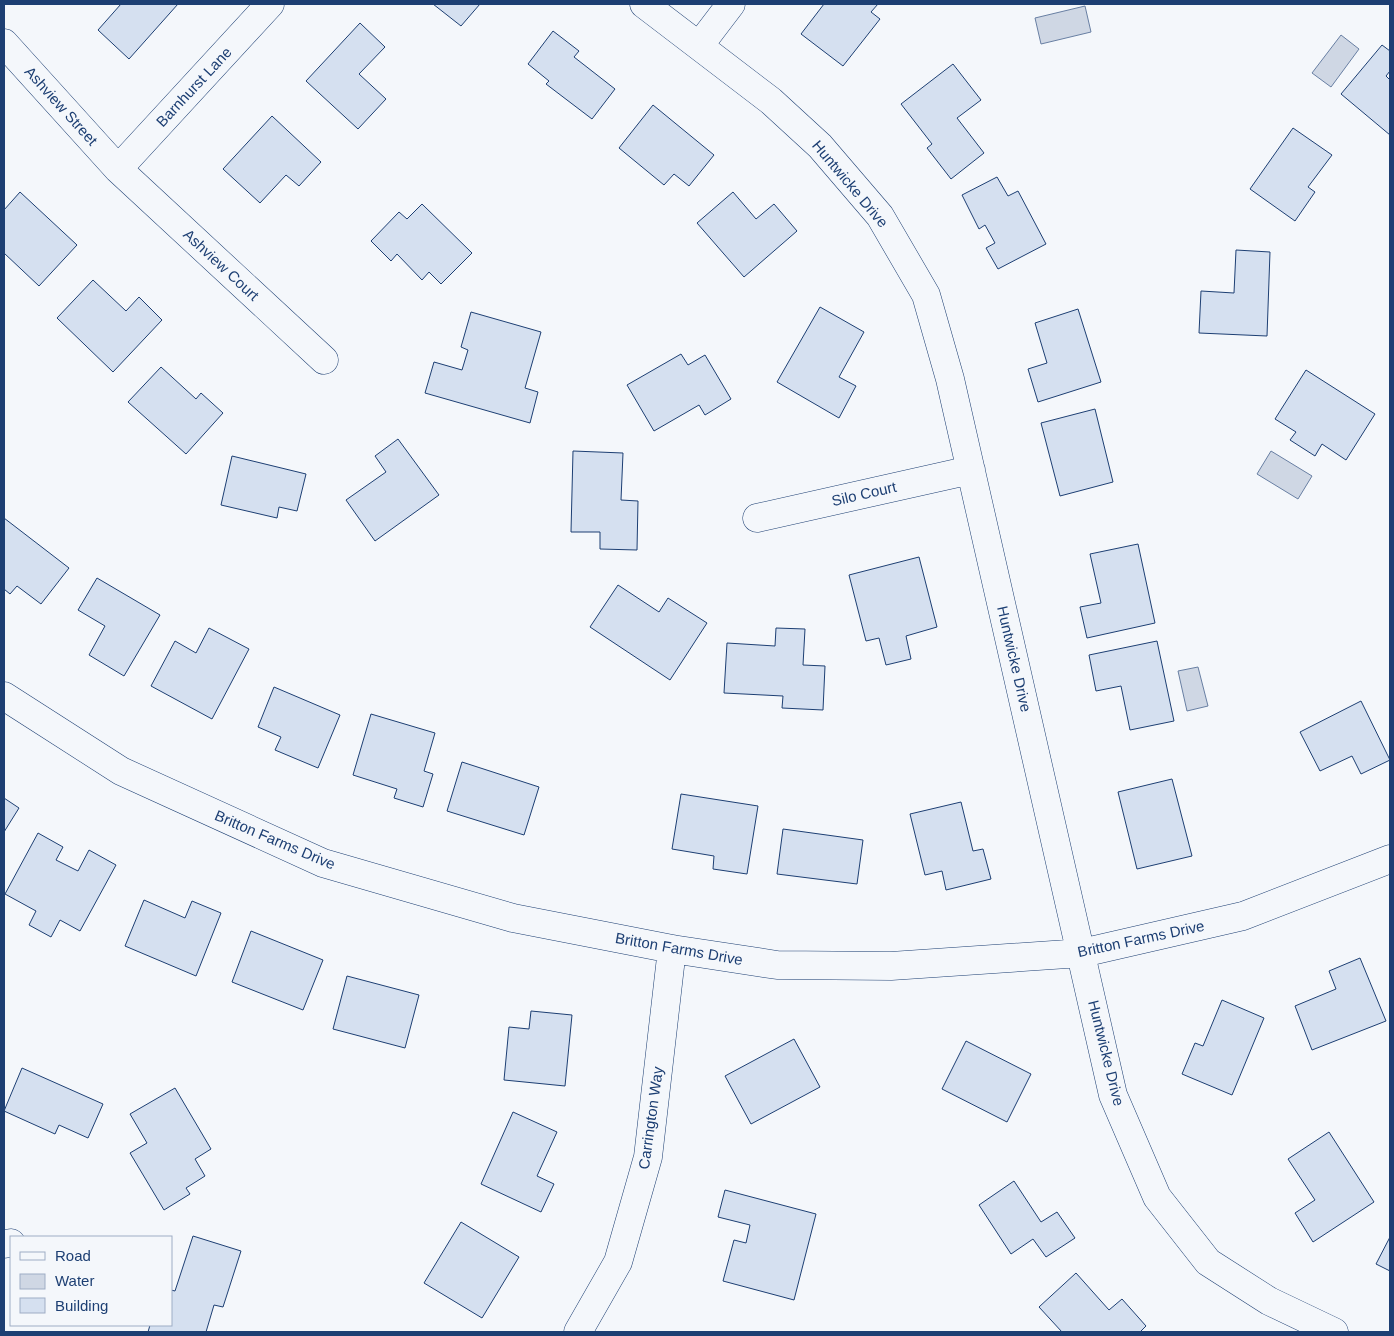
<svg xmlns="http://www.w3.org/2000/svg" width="1394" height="1336" font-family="Helvetica,sans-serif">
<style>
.water{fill:#cfd7e4;stroke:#687fa3}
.building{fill:#d5e0f0;stroke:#1d3f73}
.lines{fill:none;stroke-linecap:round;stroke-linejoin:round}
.minor-casing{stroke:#1d3f73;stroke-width:29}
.minor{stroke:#f4f7fb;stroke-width:28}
.labels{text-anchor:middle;stroke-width:4;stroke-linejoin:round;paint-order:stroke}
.street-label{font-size:15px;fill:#1d3f73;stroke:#f4f7fb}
</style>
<rect width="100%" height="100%" fill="#f4f7fb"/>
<path class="water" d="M1085 6 1091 32 1041 44 1035 18Z
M1341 35 1359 49 1331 87 1312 73Z
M1271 451 1312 476 1298 499 1257 474Z
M1198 667 1208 706 1187 711 1178 671Z"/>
<path class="building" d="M121 4H178L129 59 98 30Z
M433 4H480L461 26Z
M824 4H878L871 12 880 19 843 66 801 34Z
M360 23 385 47 359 74 386 99 358 129 306 81Z
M553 31 579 51 574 57 615 89 592 119 546 84 549 81 528 64Z
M1382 45 1390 51V71L1386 76 1390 80V135L1341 94Z
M953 64 981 100 957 118 984 153 951 179 927 148 932 144 901 104Z
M653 105 714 155 689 186 674 174 664 185 619 148Z
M272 116 321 162 299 186 286 175 260 203 223 169Z
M1293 128 1332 155 1308 187 1315 192 1295 221 1250 189Z
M997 177 1008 196 1018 191 1046 244 998 269 986 248 995 243 985 225 979 229 962 195Z
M20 192 77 245 39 286 4 253V210Z
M733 192 756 219 774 204 797 231 744 277 697 223Z
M422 204 472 253 441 284 429 272 422 280 397 254 391 261 371 241 399 212 407 219Z
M1236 250 1270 252 1267 336 1199 333 1201 291 1234 293Z
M93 280 126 311 139 297 162 320 113 372 57 318Z
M820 307 864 332 839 377 856 386 839 418 777 382Z
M1078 309 1101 382 1038 402 1028 369 1047 363 1035 323Z
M471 312 541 332 525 388 538 392 530 423 425 393 434 362 462 370 468 350 461 347Z
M681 354 688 365 705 355 731 399 705 415 699 405 654 431 627 385Z
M161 367 196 399 201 393 223 413 186 454 128 402Z
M1306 370 1375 414 1346 460 1322 444 1315 456 1290 440 1296 432 1275 419Z
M1095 409 1113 482 1060 496 1041 423Z
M398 439 439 495 375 541 346 500 386 472 375 456Z
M573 451 623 453 621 500 638 501 637 550 600 549V532H571Z
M232 456 306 474 297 511 279 507 277 518 221 505Z
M4 518 69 568 41 604 17 586 10 594 4 589Z
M1138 544 1155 623 1087 638 1080 607 1101 603 1090 554Z
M919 557 937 627 906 636 911 659 886 665 879 638 866 641 849 575Z
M97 578 160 615 124 676 89 655 105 626 78 610Z
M618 585 659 612 668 598 707 623 670 680 590 627Z
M209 628 249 649 212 719 151 686 175 641 196 653Z
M776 628 805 629 803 665 825 666 823 710 782 708 783 696 724 693 727 643 775 646Z
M1157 641 1174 721 1130 730 1121 686 1096 691 1089 655Z
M274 687 340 715 318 768 275 750 281 737 258 727Z
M1361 701 1390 760 1361 774 1352 756 1320 771 1300 732Z
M371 714 435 733 424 771 433 774 423 807 394 798 397 789 353 775Z
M462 762 539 787 524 835 447 811Z
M1172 779 1192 856 1137 869 1118 792Z
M681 794 758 806 747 874 713 869 714 856 672 849Z
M4 798 19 808 4 832Z
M961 802 973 851 983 849 991 879 946 890 942 871 925 875 910 814Z
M783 829 863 840 857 884 777 874Z
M38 833 63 847 56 860 78 871 89 850 116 865 80 931 60 920 51 937 29 925 36 911 5 894Z
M144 900 185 918 192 901 221 913 196 976 125 946Z
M251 931 323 960 303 1010 232 982Z
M1360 958 1386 1021 1312 1050 1295 1006 1336 989 1329 971Z
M347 976 419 995 405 1048 333 1029Z
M1222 1000 1264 1018 1232 1095 1182 1074 1195 1043 1203 1046Z
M531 1011 572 1015 565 1086 504 1080 509 1027 529 1029Z
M794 1039 820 1087 751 1124 725 1076Z
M966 1041 1031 1074 1007 1122 942 1089Z
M22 1068 103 1104 88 1138 59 1125 55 1134 4 1111Z
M175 1088 211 1149 195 1159 205 1176 186 1188 190 1194 164 1210 130 1153 147 1143 130 1114Z
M513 1112 557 1132 537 1176 554 1184 541 1212 481 1184Z
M1329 1132 1374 1202 1313 1242 1295 1213 1315 1200 1288 1159Z
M1014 1181 1041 1222 1057 1212 1075 1238 1046 1257 1033 1239 1011 1254 979 1205Z
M725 1190 816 1214 794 1300 723 1281 734 1240 746 1243 750 1225 718 1217Z
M461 1222 519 1257 482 1318 424 1283Z
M193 1236 241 1251 223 1307 214 1305 206 1332H148L150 1325H171V1290L175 1291Z
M1390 1237V1271L1376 1264Z
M1076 1273 1109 1310 1122 1299 1146 1326 1140 1332H1062L1039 1307Z"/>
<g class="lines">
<g class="minor-casing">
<path id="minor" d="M644 4 771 101 820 146 880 216 926 295 950 379 1113 1095 1157 1197 1208 1262 1269 1301 1334 1332
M4 43 118 169 324 360
M699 46 731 4
M118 169 270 4
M757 518 971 470
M4 696 121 771 323 863 513 918 672 949 777 965 891 966 1082 953 1243 916 1390 859
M4 1244 11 1243
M578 1332 618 1262 648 1157 672 949"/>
</g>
<use href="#minor" class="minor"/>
</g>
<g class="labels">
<g class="street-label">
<text transform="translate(194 87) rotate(-47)" y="5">Barnhurst Lane</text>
<text transform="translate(61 106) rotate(48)" y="5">Ashview Street</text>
<text transform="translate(850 184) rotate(50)" y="5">Huntwicke Drive</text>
<text transform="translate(221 265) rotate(43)" y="5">Ashview Court</text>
<text transform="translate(864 494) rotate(-13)" y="5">Silo Court</text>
<text transform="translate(1014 659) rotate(77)" y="5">Huntwicke Drive</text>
<text transform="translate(275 840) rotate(23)" y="5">Britton Farms Drive</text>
<text transform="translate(1141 939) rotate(-12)" y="5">Britton Farms Drive</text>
<text transform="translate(679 949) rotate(10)" y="5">Britton Farms Drive</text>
<text transform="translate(1106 1053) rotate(76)" y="5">Huntwicke Drive</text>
<text transform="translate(651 1118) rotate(-82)" y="5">Carrington Way</text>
</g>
</g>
<rect width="1394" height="1336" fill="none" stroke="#1d3f73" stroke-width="10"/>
<rect x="10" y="1236" width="162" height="90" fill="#f4f7fb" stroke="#9eadc5"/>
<rect x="20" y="1252" width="25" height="8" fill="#f4f7fb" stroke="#9eadc5"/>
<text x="55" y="1261" font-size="15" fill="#1d3f73">Road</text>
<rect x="20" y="1274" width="25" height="15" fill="#cfd7e4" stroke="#9eadc5"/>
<text x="55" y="1286" font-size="15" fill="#1d3f73">Water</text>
<rect x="20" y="1298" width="25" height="15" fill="#d5e0f0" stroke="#9eadc5"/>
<text x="55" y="1311" font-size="15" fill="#1d3f73">Building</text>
</svg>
